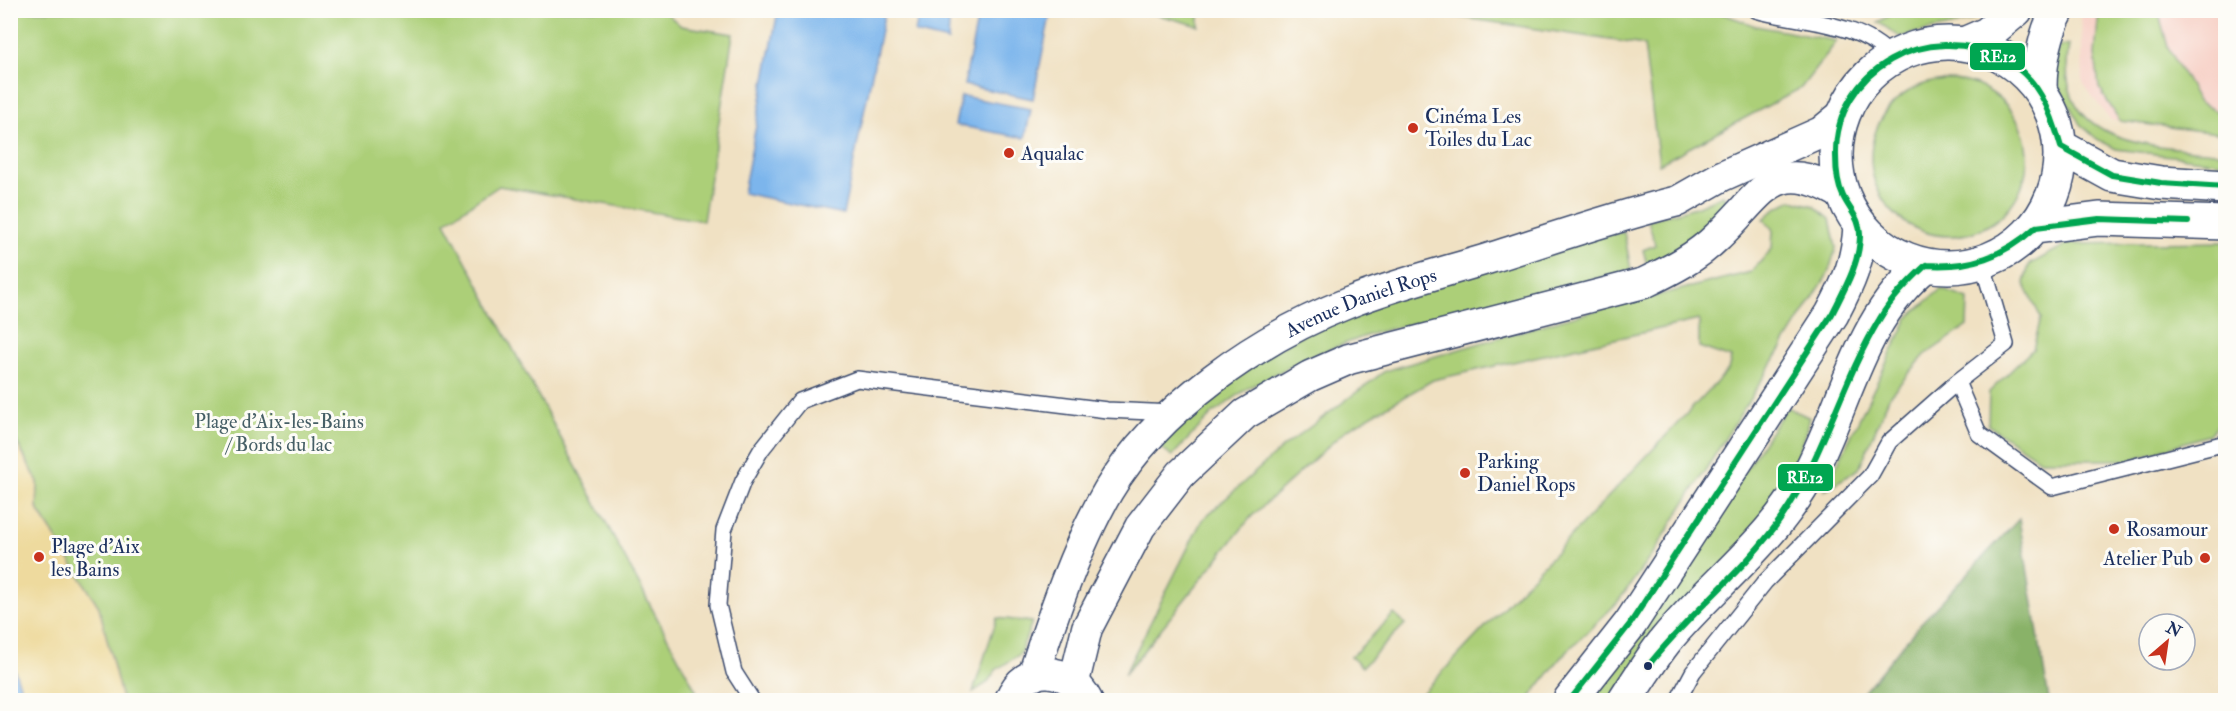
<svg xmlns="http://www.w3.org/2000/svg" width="2236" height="711" font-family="'IM FELL Double Pica',serif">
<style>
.built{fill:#f7d1c7}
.green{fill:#accf78;stroke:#647f6b;stroke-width:1.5}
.forest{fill:#89b268;stroke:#527063;stroke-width:1.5}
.sand{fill:#eeda9e;stroke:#84847e;stroke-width:1.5}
.water{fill:#7bb5ec;stroke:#4b72a5;stroke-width:1.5}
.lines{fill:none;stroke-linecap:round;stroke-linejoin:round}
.service-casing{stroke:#3b4a6d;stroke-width:18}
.minor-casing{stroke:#3b4a6d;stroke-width:33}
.secondary-casing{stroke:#3b4a6d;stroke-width:36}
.primary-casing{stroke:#3b4a6d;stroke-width:36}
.service{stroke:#fff;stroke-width:15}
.minor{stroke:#fff;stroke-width:30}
.secondary{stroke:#fff;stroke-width:33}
.primary{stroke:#fff;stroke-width:33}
.bus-1-casing{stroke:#fdfcf7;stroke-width:10}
.bus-1{stroke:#00a651;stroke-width:6}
.poi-dot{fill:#c8321e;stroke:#fdfcf7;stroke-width:2}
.bus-dot{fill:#1b2f5e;stroke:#fdfcf7;stroke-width:2}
.labels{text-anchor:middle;stroke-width:6;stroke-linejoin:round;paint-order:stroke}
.poi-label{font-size:20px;fill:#1b2f5e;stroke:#fdfcf7;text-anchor:start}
.street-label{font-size:20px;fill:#1b2f5e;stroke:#fdfcf7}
.park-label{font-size:20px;fill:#465f66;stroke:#fdfcf7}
.line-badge{stroke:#fdfcf7;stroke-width:2}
.badge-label{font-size:16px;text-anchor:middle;font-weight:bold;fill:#fff}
</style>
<rect width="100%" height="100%" fill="#fdfcf7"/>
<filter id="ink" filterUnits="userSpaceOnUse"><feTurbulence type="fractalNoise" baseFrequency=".0167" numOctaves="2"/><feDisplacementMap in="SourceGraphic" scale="12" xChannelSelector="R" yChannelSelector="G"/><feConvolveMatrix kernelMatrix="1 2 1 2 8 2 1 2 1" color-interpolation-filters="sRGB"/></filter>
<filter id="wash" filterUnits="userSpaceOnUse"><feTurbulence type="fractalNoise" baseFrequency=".008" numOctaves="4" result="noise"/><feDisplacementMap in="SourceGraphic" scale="24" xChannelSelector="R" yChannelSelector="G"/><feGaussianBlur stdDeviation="1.35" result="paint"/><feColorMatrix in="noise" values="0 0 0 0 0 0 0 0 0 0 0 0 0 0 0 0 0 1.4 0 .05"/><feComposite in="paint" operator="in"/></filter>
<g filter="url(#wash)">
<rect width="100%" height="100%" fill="#f0e1c3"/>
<path class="built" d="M2081 11H2225V131L2110 120 2083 83Z"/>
<path class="green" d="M663 10 681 26 733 34 703 221 499 186 445 222 701 700H122L99 607 37 508 38 482 11 431 10 11Z
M1139 11H1199V26L1143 11Z
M1418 11H1715L1756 26 1837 41 1801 88 1659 164 1644 45Z
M1968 11H1989C1962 29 1931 27 1900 37L1878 22 1895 12 1938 18Z
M2099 11H2158L2168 47 2199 103 2225 115V134L2120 121 2099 88 2095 54Z
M2069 45C2051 148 2154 145 2225 153V163L2116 149 2097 139 2080 124 2057 84 2055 68 2059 46Z
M1871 158a78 78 0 1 1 156 0a78 78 0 1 1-156 0Z
M1723 195 1731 205 1697 237 1648 268 1643 250 1655 245 1648 220 1696 207Z
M1792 200 1814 206 1830 219 1836 248 1828 274 1656 549 1617 603 1562 656 1528 700H1416L1728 370 1731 358 1699 347V320L1433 380 1346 430 1251 517 1124 675 1202 520 1282 448 1385 371 1566 318 1751 272 1772 249 1773 230 1764 219 1776 208Z
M1624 232 1631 270 1374 333 1311 356 1248 388 1211 415 1172 456 1160 447 1191 411 1235 373 1336 315 1553 245Z
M2225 242V418L2208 435 2130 460H2040L1988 425 1989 392 2033 349 2041 318 2024 283 2029 265 2067 244Z
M1941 289 1968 299 1967 326 1925 355 1890 395 1859 469 1825 490 1908 318Z
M1787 407 1810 418 1792 474 1758 528 1612 700H1592Z
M1394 614 1405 624 1362 667 1351 657Z
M997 618 1032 622 1020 654 996 670 987 683 973 692Z"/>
<path class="forest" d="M2019 519 2049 700H1857L1920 624Z"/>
<path class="sand" d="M10 431 38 482 37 508 99 607 122 700H25L10 660Z"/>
<path class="water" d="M778 11H885L843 214 743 193Z
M919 11H946L949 24 948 41 915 33Z
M979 11H1051L1033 99 964 85Z
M961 96 1031 109 1025 138 955 125Z
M11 660 25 700H11Z"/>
</g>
<g filter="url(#ink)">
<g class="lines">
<g class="service-casing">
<path id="service" d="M1756 10C1802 23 1858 20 1892 57
M1982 262 2006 344 1957 382 1979 434 2052 487 2226 443
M752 700 734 672 718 605 724 530 743 481 761 450 800 401 857 379 1107 410 1173 413
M1678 700 1693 672 1765 582 1870 476 1889 442 1957 382"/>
</g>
<g class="minor-casing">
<g id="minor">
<path id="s1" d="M1033 676C1052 617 1077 544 1108 491 1158 407 1259 338 1348 303 1393 285 1441 273 1487 259 1550 239 1613 217 1678 201L1722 176 1821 132 1843 114"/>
<path d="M1074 682 1087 628 1140 527 1181 474 1245 414 1310 376 1349 359 1644 283C1671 270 1697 257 1718 236 1764 193 1773 153 1843 195"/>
<path d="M1010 700C1025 661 1070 666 1087 700"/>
</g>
</g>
<g class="secondary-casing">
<path id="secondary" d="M1964 44 1987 34 2016 10
M2040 90C2040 63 2044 35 2058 10"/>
</g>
<g class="primary-casing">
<path id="primary" d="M1836 155a112 112 0 1 1 224 0a112 112 0 1 1-224 0Z
M2061 147 2112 175 2161 183 2226 187
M2036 227 2099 219 2226 223
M1570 700 1630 624 1832 314C1849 282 1858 262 1860 226
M1625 700C1638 680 1651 659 1666 640 1714 582 1776 539 1811 470 1847 400 1861 316 1926 265"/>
</g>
<use href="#service" class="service"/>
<use href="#minor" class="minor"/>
<use href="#secondary" class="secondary"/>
<use href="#primary" class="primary"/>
<g class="bus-1-casing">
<path id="bus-1" d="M2036 227 2099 219 2188 222
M1926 265C1970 268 2003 257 2036 227
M1648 666C1689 613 1744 572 1782 517 1824 456 1841 383 1879 320 1891 299 1908 282 1926 265
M1570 700 1630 624 1832 314C1844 290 1859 265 1860 237 1861 219 1850 211 1843 196 1837 184 1836 169 1836 156 1834 69 1928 20 2002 58 2038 76 2051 111 2061 147L2112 175 2161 183 2226 187"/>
</g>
<use href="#bus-1" class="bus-1"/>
</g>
</g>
<g class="poi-dot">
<circle cx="1413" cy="128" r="6"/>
<circle cx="1009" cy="153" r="6"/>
<circle cx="1465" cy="473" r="6"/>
<circle cx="2114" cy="529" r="6"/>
<circle cx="39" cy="557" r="6"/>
<circle cx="2205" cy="558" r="6"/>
</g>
<circle class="bus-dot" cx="1648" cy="666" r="5"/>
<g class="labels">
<g class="poi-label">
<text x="1425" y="123">Cinéma Les<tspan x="1425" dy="23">Toiles du Lac</tspan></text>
<text x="1021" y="160">Aqualac</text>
<text x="1477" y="468">Parking<tspan x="1477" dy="23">Daniel Rops</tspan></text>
<text x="2126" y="536">Rosamour</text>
<text x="51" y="553">Plage d'Aix<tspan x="51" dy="23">les Bains</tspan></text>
<text x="2193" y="565" text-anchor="end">Atelier Pub</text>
</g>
<g class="street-label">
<text dy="7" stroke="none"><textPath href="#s1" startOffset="522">Avenue Daniel Rops</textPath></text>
</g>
<g class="park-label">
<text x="279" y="428">Plage d'Aix-les-Bains<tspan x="279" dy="23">/ Bords du lac</tspan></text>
</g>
</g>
<g class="line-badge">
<rect x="1969" y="42" width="57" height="29" rx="6" fill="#00a651"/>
<rect x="1777" y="463" width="57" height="29" rx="6" fill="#00a651"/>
</g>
<g class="badge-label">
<text x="1998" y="62">RE12</text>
<text x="1805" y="483">RE12</text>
</g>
<rect width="2236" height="711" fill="none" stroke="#fdfcf7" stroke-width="36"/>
<g transform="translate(2167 642) rotate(29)"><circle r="28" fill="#fdfcf7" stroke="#a3aaba" stroke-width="1.5"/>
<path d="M0-4.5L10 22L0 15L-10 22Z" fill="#c8321e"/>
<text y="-9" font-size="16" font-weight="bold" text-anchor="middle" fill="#1b2f5e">N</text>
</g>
</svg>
